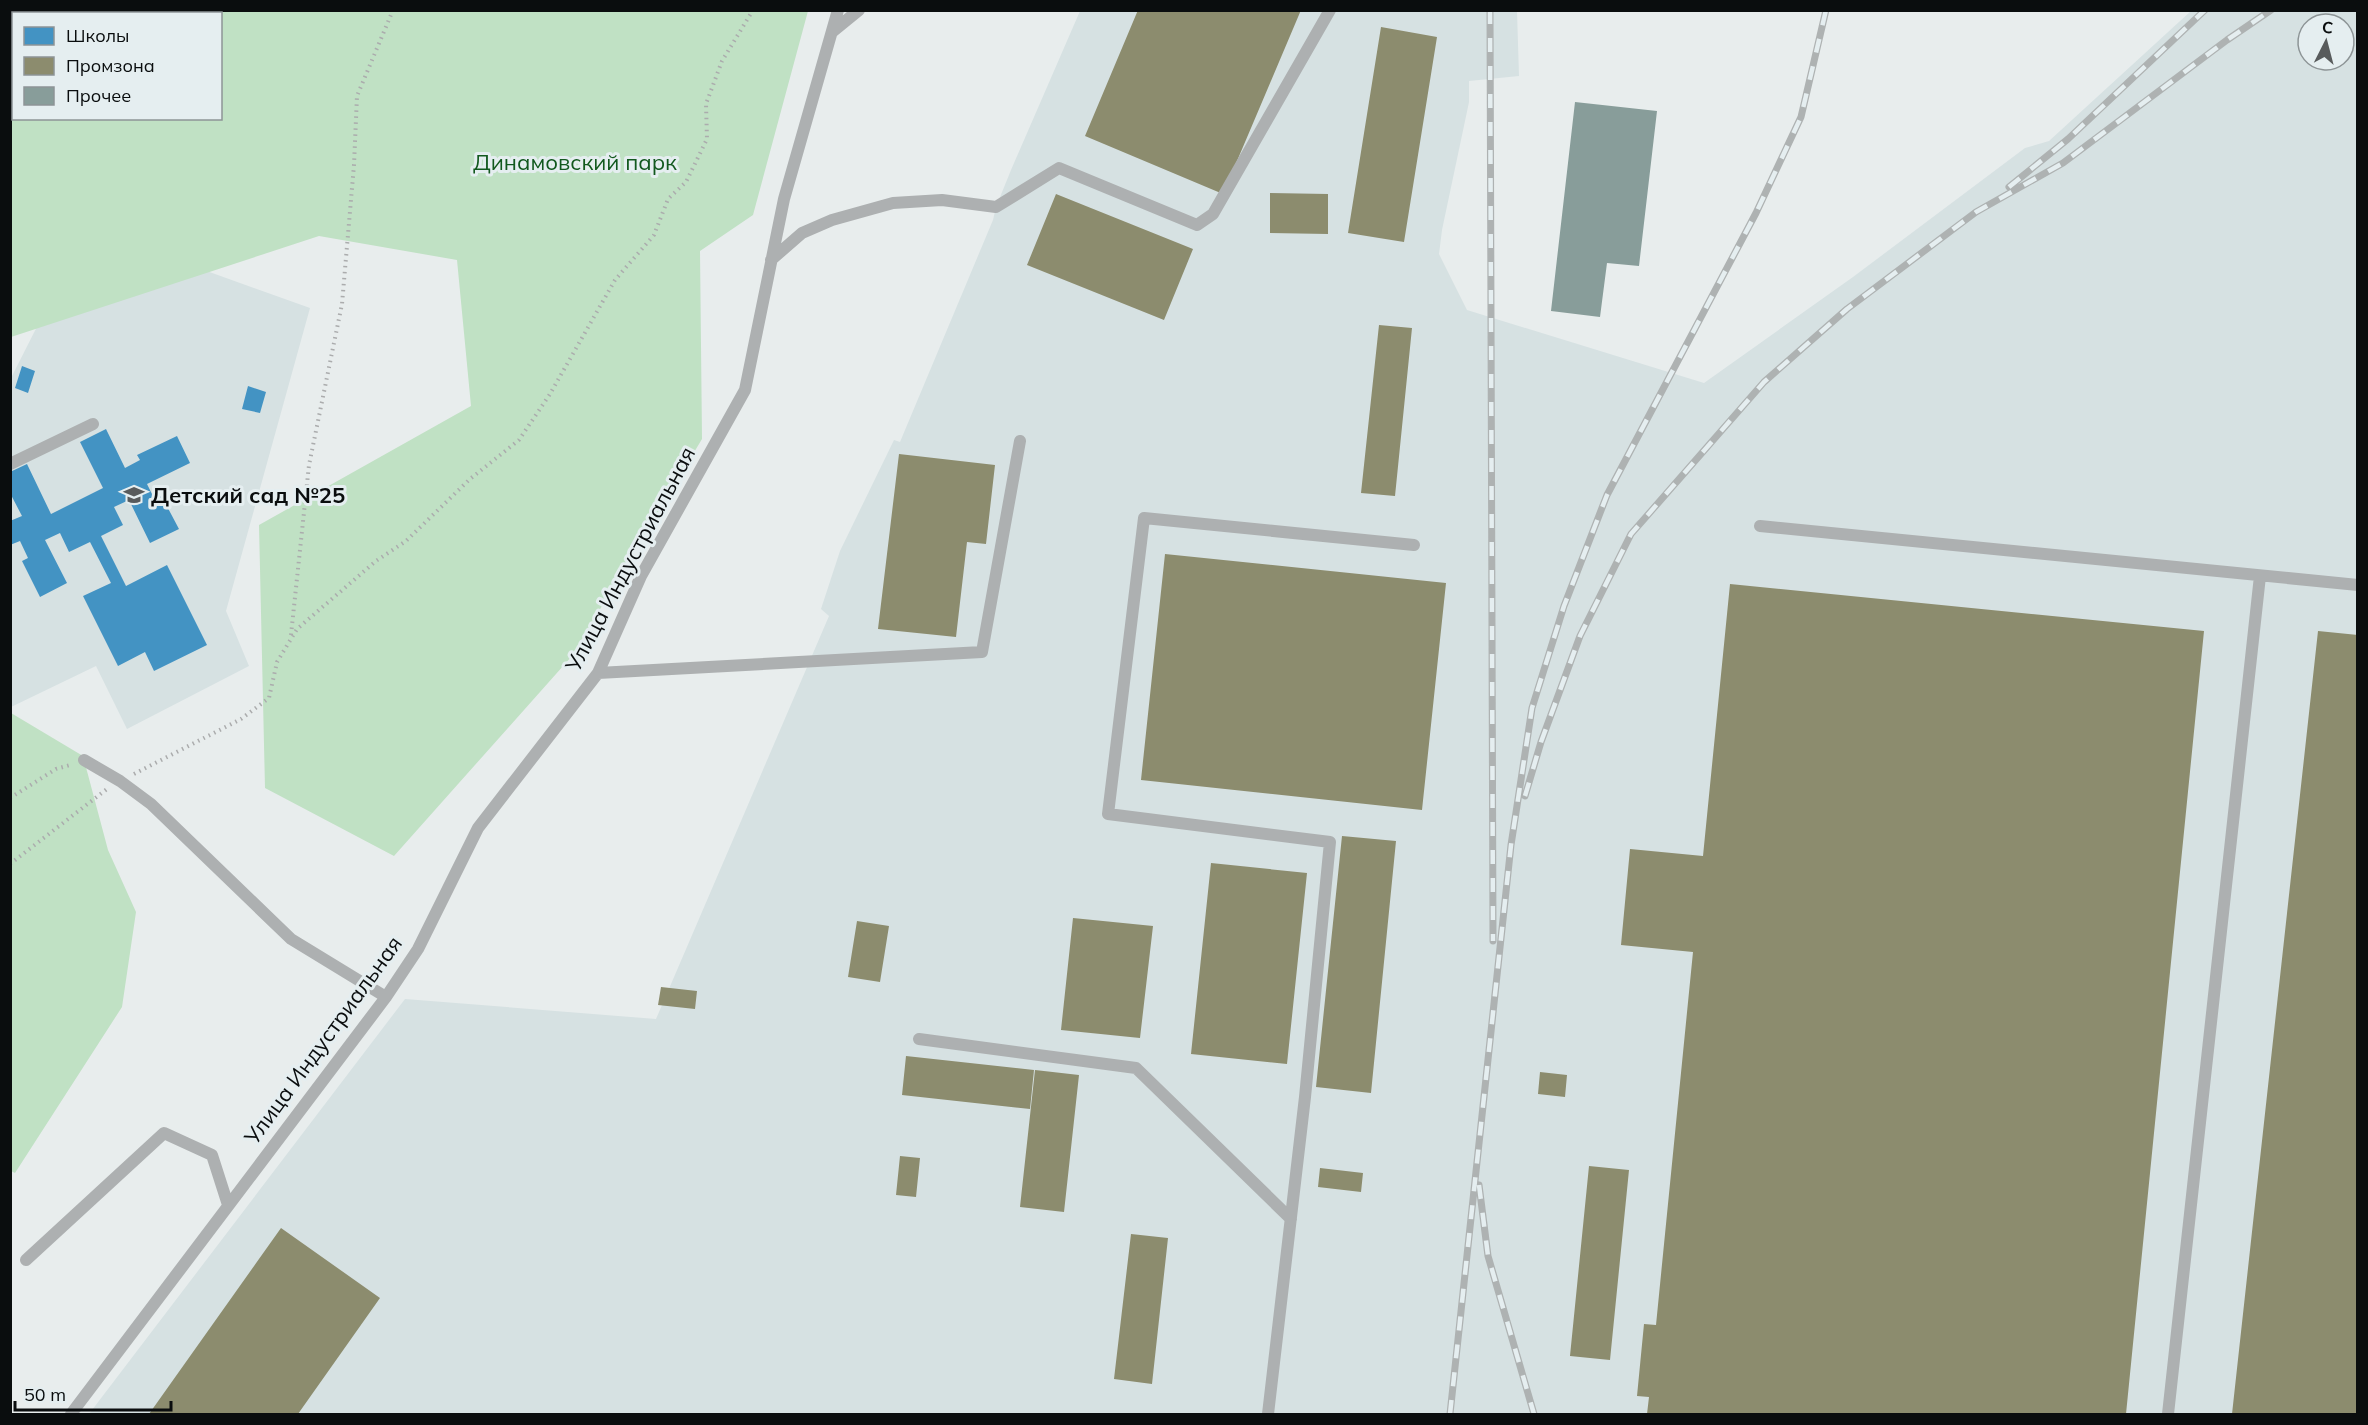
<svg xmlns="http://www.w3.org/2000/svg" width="2368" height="1425" font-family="Mulish,sans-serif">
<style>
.built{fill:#d6e1e2;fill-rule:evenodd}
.green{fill:#c0e1c4}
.schools{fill:#4393c3}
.industry{fill:#8c8c6e}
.building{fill:#889d9a}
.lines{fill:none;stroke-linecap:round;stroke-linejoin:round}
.path{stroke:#abacad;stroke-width:4;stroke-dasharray:1.5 4.5;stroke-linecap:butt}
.service{stroke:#adb0b1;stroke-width:12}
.rail-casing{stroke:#aeb2b2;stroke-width:7}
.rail{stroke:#e5eef0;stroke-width:4.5;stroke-dasharray:14;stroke-linecap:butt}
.labels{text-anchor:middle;stroke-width:6;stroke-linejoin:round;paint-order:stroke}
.park-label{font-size:22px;fill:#12591e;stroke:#e5eef0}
.poi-label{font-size:22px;font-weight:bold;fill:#0a0d0e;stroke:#e5eef0;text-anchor:start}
.street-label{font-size:22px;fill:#0a0d0e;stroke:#e5eef0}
</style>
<rect width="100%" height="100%" fill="#e8eded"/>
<path class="built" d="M1080 11H1517L1519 76 1469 81V102L1442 230 1439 254 1467 310 1704 383 1853 277 2025 148 2049 141 2191 11H2357V1414H89L405 999 656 1019 829 616 821 609 840 551 894 440 900 442 993 220 996 207 1011 170ZM2308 24H2344V60H2308Z
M87 228 310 308 226 611 249 666 127 729 96 666 11 707V378Z"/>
<path class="green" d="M20 11H808L753 215 700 251 702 439 572 656 394 856 265 788 259 525 471 406 457 260 319 236 11 337 10 33 13 26 14 118H220V14L19 13Z
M11 713 83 756 108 850 136 912 122 1007 15 1173 11 1171Z"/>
<path class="schools" d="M22 366 35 371 28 393 15 388Z
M248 386 266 392 260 413 242 409Z
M106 429 125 468 140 460 137 455 177 436 190 463 147 484 154 498 161 495 179 529 150 543 129 500 114 507 123 525 101 536 126 586 167 565 207 645 154 671 145 652 118 666 83 596 111 583 90 542 69 552 60 533 45 540 67 583 40 597 22 561 28 558 20 541 10 545V521L22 516 10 493V472L27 464 51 514 103 488 80 442Z"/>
<path class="industry" d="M1138 10H1301L1223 194 1085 136Z
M1381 27 1437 37 1404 242 1348 233Z
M1270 193 1328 194V234L1270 233Z
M1056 194 1193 249 1164 320 1027 265Z
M1379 325 1412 328 1395 496 1361 493Z
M899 454 995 465 986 544 967 542 956 637 878 629Z
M1165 554 1446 583 1422 810 1141 780Z
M1730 584 2204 631 2126 1414H1647L1649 1397 1637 1396 1644 1324 1656 1325 1693 952 1621 945 1630 849 1703 856Z
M2318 631 2358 635V1414H2232Z
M1342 836 1396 841 1371 1093 1316 1087Z
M1211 863 1307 873 1287 1064 1191 1054Z
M1073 918 1153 926 1140 1038 1061 1030Z
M857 921 889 926 880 982 848 977Z
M661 987 697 991 695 1009 658 1005Z
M906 1056 1034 1070 1030 1109 902 1095Z
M1035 1070 1079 1075 1064 1212 1020 1207Z
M1540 1072 1567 1075 1565 1097 1538 1094Z
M900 1156 920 1158 916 1197 896 1195Z
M1589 1166 1629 1170 1610 1360 1570 1356Z
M1320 1168 1363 1173 1361 1192 1318 1187Z
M281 1228 380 1298 298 1414H149Z
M1131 1234 1168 1238 1152 1384 1114 1379Z"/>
<path class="building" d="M1575 102 1657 111 1639 266 1607 263 1600 317 1551 311Z"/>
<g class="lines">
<path class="path" d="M291 635 309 465 342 304 354 165 357 96 393 10
M134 774 241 719 269 698 277 662 297 629 376 561 406 541 470 479 519 440 550 394 615 280 654 235 668 199 686 182 707 139 706 104 722 61 753 10
M10 798 56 769 70 765
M10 864 107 789"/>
<path class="service" d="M832 32 859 10
M771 260 802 233 832 220 893 203 942 200 996 207 1059 168 1197 225 1213 214 1330 10
M10 464 93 424
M1760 526 2358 585
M598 673 982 652 1020 441
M84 760 120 781 151 804 291 939 386 997
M919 1039 1136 1068 1291 1219
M26 1260 164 1133 212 1155 228 1205
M71 1414 386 997 418 949 478 828 598 673 641 576 745 390 784 199 838 10
M1268 1414 1305 1097 1330 842 1108 814 1144 518 1414 545
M2168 1414 2260 576"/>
<g class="rail-casing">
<path id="rail" d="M1490 10 1493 941
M2009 187 2068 139 2205 10
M1525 796 1541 742 1580 636 1631 534 1764 382 1847 309 1976 212 2063 163 2227 40 2271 10
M1479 1185 1488 1256 1534 1414
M1450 1414 1511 845 1532 708 1564 606 1607 495 1756 213 1801 117 1826 10"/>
</g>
<use href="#rail" class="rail"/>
</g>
<defs>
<g id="school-bare" transform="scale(1.62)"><path d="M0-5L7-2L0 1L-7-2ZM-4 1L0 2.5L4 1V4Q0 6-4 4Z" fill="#585b5c" stroke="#e5eef0" stroke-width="2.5" paint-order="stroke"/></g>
</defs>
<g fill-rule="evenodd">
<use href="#school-bare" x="134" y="495"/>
</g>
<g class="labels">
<g class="park-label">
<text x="575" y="170">Динамовский парк</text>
</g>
<g class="poi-label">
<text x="151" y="503">Детский сад №25</text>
</g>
<g class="street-label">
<text transform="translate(630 559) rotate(-62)" y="8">Улица Индустриальная</text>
<text transform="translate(323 1040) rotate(-54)" y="8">Улица Индустриальная</text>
</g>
</g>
<rect width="2368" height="1425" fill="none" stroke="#0a0d0e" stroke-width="24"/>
<rect x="12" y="12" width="210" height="108" fill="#e5eef0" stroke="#8d9496" stroke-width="1.5"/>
<rect x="24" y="27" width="30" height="18" fill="#4393c3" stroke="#8d9496" stroke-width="1.5"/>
<text x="66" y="42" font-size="18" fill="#0a0d0e">Школы</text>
<rect x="24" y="57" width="30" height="18" fill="#8c8c6e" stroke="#8d9496" stroke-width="1.5"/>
<text x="66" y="72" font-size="18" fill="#0a0d0e">Промзона</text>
<rect x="24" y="87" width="30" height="18" fill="#889d9a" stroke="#8d9496" stroke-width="1.5"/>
<text x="66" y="102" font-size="18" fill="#0a0d0e">Прочее</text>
<g transform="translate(2326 42) rotate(6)"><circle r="28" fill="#e5eef0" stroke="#8d9496" stroke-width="1.5"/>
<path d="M0-4.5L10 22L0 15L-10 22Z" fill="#585b5c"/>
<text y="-9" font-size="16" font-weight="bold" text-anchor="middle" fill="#0a0d0e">С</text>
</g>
<path d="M15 1401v9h156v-9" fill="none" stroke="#0a0d0e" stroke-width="3"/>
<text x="24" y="1401" font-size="18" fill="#0a0d0e" stroke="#e5eef0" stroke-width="4.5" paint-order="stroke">50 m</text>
</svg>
